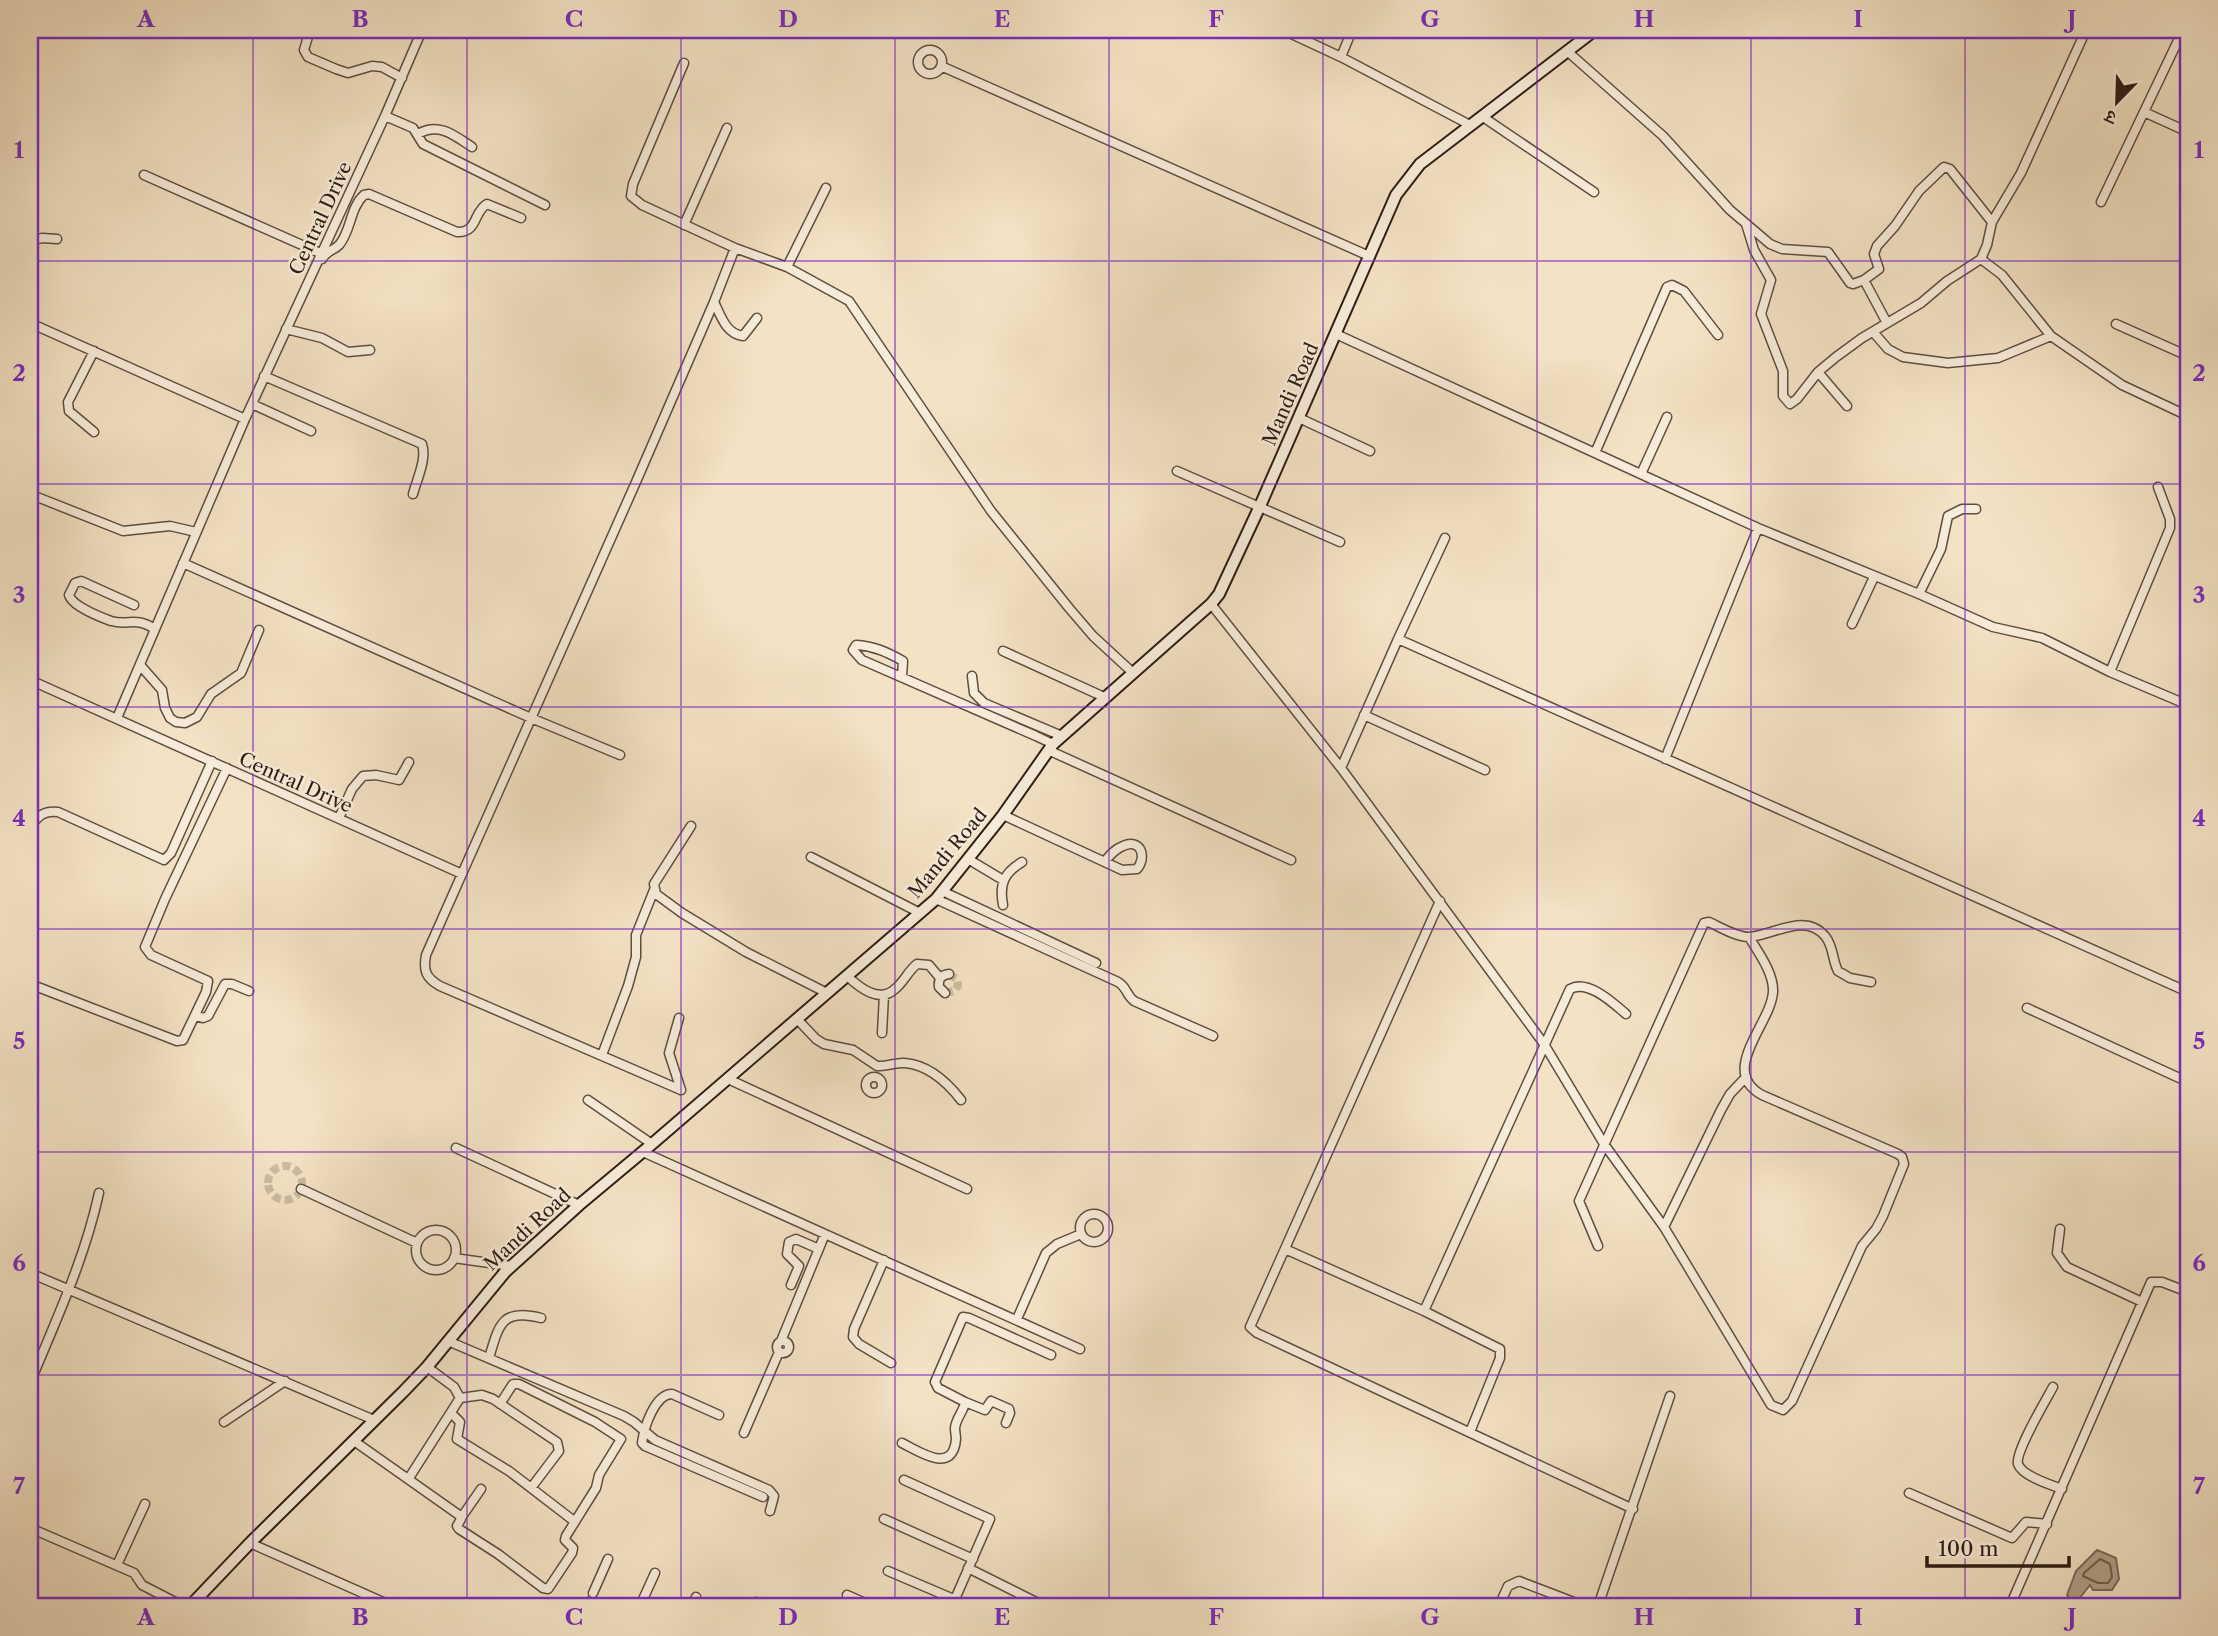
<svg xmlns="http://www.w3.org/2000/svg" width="2218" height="1636" font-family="'Libre Caslon Text','Noto Serif Devanagari',serif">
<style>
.water{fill:#b09f88;stroke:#7c6b5a;stroke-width:2}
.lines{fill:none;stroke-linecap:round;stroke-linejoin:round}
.shore{stroke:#6e5e4e;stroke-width:2}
.street-tunnel{stroke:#cbbba1;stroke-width:8;stroke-dasharray:8 4;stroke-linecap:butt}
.street-casing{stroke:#5e4e41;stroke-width:11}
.secondary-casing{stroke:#2d1d15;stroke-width:14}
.street{stroke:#f7ecd9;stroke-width:8}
.secondary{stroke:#f7ecd9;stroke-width:10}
.grid{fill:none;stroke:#7b2cbf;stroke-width:2;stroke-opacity:0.55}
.labels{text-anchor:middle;stroke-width:5;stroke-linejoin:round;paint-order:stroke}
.street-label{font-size:19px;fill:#2d1d15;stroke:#f7ecd9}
.neatline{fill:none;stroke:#7b2cbf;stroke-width:2.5}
.grid-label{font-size:23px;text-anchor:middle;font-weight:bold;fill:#7b2cbf}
</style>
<rect width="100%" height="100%" fill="#f3e2c4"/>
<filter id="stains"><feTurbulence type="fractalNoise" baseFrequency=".00286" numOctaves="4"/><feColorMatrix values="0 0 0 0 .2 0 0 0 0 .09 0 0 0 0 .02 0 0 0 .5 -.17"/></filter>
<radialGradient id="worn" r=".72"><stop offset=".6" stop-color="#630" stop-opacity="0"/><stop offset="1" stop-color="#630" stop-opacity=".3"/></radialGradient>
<path class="water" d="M2097 1550 2116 1558 2119 1579 2112 1590H2093L2090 1585 2075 1604 2067 1595 2076 1571Z"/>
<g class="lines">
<path class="shore" d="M2100 1559 2110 1564 2112 1577 2108 1583H2098L2083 1576 2084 1573Z"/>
<path class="street-tunnel" d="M945 993 954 991 958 986 957 979 949 974
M268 1183a17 17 0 1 1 34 0a17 17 0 1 1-34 0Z"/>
<g class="street-casing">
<path id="street" d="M98 30 104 32
M310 30 304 50 308 57 336 69 348 73 372 66 382 67 402 78
M1283 30 1341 57 1470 125
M1577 30 1583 39
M918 62a12 12 0 1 1 24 0a12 12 0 1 1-24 0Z
M1567 51 1663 136 1730 210 1770 244 1782 249 1828 252 1850 283 1853 284 1864 280 1887 323
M1341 57 1352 30
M684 63 633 184 631 196 642 205 735 248 787 267 849 301 991 511 1069 608 1093 636 1132 672
M941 66 1369 256
M2144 112 2188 132
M385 116 413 128 423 144 545 205
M1483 117 1594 192
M418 134C439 122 454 135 472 147
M144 175 320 253
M2101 202 2183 30
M1746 224 1754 250 1771 280 1761 314 1783 371V396L1790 404 1797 399 1818 372 1836 357 1862 338 1921 303 1947 281 1981 259 1987 245 1992 222 2021 173 2086 30
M684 225 727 128
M30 241 42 238 57 239
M322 259C327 250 333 251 339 245 351 232 350 207 364 195L369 194 457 232C478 233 473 212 487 204L521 218
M1981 259 2002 275 2051 336 2122 385 2188 416
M787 267 826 188
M1864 280 1879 269 1874 254 1877 246 1895 226 1919 191 1944 167 1950 169 1992 222
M714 302C721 316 726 334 743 336L757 318
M30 323 245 419
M2116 324 2188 356
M286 329 322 338 348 352 370 350
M1874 333 1888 349 1903 357 1948 363 1998 358 2051 336
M1336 334 1758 528 1919 594 1993 627 2042 638 2110 672 2188 705
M94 351 68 402 69 411 94 432
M1818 372 1847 406
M264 376 422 444C427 459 417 479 413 494
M252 404 311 431
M1299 418 1370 451
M1595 453 1667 287 1672 285 1684 291 1718 335
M1177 471 1340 542
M1641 474 1667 417
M32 495 123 531 170 526 196 532
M183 563 531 718 620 755
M1919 594 1941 549 1948 516 1962 509H1976
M1211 604 1341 768 1544 1044 1604 1144 1664 1227 1771 1405 1783 1410 1792 1401 1862 1246 1876 1229 1883 1216 1904 1164 1902 1157 1898 1154 1762 1095C1718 1071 1771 1024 1773 992 1774 973 1758 952 1749 937
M134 605 81 581 75 583 69 595C72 606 100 617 111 621 130 626 134 616 155 629
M1852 624 1874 577
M1398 639 1445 538
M1003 651 1104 697
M140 665 162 690 165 708 170 718 176 722 185 723 197 717 211 694 241 673 259 630
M2110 672 2170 528V519L2158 487
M972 676 974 693 984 703 1062 736
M902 677 903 661C887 652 874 646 856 645L853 650 862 660 1036 736 1053 744
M30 680 462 874
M1364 715 1485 770
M117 718 245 419 385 116 422 30
M1048 750 1291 860
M1665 759 1758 528
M1341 768 1398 639 2188 992
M1003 815 1122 870 1137 869C1147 857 1141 838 1123 846 1115 849 1110 855 1105 861
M339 818 352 789 363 776 376 775 399 780 409 762
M30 826C39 816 44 810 58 812L164 860 171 853 212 761
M691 826 654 884 656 894 682 913 746 952 827 993
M811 857 920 913
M968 859 1003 880
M942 891 1096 963
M936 899 1118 982C1127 987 1126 995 1134 1001L1213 1036
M1440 901 1250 1327 1257 1333 1633 1509
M1003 905C999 884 1004 873 1022 862
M847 976C859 987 879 1004 895 989 904 982 908 971 917 964L929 965 940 978
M30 984 177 1041 183 1040 206 992 208 981 151 955 145 947 165 899 227 768
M945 993 939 987C938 979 941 975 949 974
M2027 1008 2188 1082
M195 1015 203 1018 208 1016 225 984H232L249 991
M679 1018 669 1053 681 1090
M797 1019 816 1039 824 1044 853 1050 877 1066C887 1067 896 1062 905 1063 929 1065 947 1082 961 1100
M882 1033 884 995
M602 1055 628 986 636 957V935L654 890
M866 1085a8 8 0 1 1 16 0a8 8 0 1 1-16 0Z
M728 1079 967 1189
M681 1090 440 986C426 978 423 971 426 955L636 482 714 302 735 248
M588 1100 652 1144
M456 1148 579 1205
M643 1152 1080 1349
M301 1189 417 1243
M1080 1228a14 14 0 1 1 28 0a14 14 0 1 1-28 0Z
M1664 1227 1721 1110 1730 1094 1746 1077
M2060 1229 2057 1253 2067 1267 2142 1302
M416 1250a20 20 0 1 1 40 0a20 20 0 1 1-40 0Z
M1598 1246 1579 1201 1704 923 1709 922C1720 927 1736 937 1749 937 1774 935 1805 912 1825 936 1834 947 1832 960 1838 971L1850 978 1871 982
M1285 1249 1424 1311 1500 1349V1358L1470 1432
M454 1258 511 1266
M884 1260 854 1329 853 1337 859 1344 891 1363
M30 1273 374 1420
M791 1285 799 1266 787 1254 789 1242 796 1239 819 1249
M1424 1311 1570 989C1588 979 1613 1003 1626 1014
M1017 1319 1046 1253 1057 1244 1081 1234
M777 1347a6 6 0 1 1 12 0a6 6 0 1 1-12 0Z
M448 1341 624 1416 634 1422 655 1440 769 1490 774 1496 770 1511
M781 1341 825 1234
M30 1353 40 1358
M489 1358C499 1325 501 1308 541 1318
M30 1383C56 1320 84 1261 99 1193
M2053 1387C2046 1400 2015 1452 2018 1464 2022 1476 2051 1485 2062 1489
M460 1398 482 1395 493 1399 557 1442 559 1451 531 1488
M965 1402 985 1410 991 1401 1009 1409 1010 1413 1006 1423
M452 1414 460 1422 457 1439 509 1471 574 1521
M719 1415 672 1394C655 1394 644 1427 642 1443L645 1446 763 1497
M224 1422 285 1381
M744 1433 779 1352
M354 1441 459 1515 461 1519 457 1526 459 1529 498 1554 543 1588 548 1589 572 1553 573 1548 565 1540 566 1536 596 1488 599 1475 621 1439 595 1422 519 1384H513L500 1404
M902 1443C920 1452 953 1475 956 1439 956 1436 955 1432 955 1428 956 1418 964 1411 965 1402L938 1388 935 1382 963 1317 969 1318 1051 1355
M409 1478 460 1398 454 1387 427 1367
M904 1480 990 1519 952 1606
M1909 1493 2012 1538 2026 1522 2047 1524
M461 1518 481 1489
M884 1519 973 1559
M30 1528 134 1573 142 1585 183 1606
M250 1543 392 1606
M117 1565 145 1504
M968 1568 1044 1606
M888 1571 970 1606
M593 1593 608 1559
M847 1595 872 1606
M587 1606 590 1601
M640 1606 655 1573
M692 1606 696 1597
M754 1606 756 1602
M1499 1606 1508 1586 1519 1581 1584 1606
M1595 1606 1599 1603 1670 1396
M2010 1606 2151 1282H2162L2188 1292"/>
</g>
<g class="secondary-casing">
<path id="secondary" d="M190 1606 250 1543 403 1392 427 1367 505 1272 579 1205 652 1144 936 899 1003 815 1053 744 1211 604 1219 594 1260 506 1396 195 1420 164 1595 30"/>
</g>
<use href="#street" class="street"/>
<use href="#secondary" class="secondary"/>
</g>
<path class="grid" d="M253 30V1606M467 30V1606M681 30V1606M895 30V1606M1109 30V1606M1323 30V1606M1537 30V1606M1751 30V1606M1965 30V1606M30 261H2188M30 484H2188M30 707H2188M30 929H2188M30 1152H2188M30 1375H2188"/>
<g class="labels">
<g class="street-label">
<text transform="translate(320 218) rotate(-65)" y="7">Central Drive</text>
<text transform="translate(1290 394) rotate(-66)" y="7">Mandi Road</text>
<text transform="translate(296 782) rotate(24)" y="7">Central Drive</text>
<text transform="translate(947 853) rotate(-50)" y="7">Mandi Road</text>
<text transform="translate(527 1229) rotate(-43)" y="7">Mandi Road</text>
</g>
</g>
<rect width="2218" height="1636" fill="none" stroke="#f3e2c4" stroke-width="77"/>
<g transform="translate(2117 102) rotate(203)" stroke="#f7ecd9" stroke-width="5" paint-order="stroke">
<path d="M0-5L12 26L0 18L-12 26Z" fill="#2d1d15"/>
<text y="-10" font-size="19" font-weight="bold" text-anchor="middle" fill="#2d1d15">उ</text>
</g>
<path d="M1927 1556v10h142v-10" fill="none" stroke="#2d1d15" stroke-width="3.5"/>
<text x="1938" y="1556" font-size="21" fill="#2d1d15" stroke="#f7ecd9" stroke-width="5" paint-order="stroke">100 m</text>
<rect x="38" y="38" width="2142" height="1560" class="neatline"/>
<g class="grid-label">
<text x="146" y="27">A</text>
<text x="360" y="27">B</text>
<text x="574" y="27">C</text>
<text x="788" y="27">D</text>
<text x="1002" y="27">E</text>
<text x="1216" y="27">F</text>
<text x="1430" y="27">G</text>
<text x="1644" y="27">H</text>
<text x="1858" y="27">I</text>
<text x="2072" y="27">J</text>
<text x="19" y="158">1</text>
<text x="2199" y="158">1</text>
<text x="19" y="381">2</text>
<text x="2199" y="381">2</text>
<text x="19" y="603">3</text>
<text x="2199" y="603">3</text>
<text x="19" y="826">4</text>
<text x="2199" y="826">4</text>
<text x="19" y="1049">5</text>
<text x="2199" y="1049">5</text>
<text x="19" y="1271">6</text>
<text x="2199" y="1271">6</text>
<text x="19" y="1494">7</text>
<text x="2199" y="1494">7</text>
<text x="146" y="1625">A</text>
<text x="360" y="1625">B</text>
<text x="574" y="1625">C</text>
<text x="788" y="1625">D</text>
<text x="1002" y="1625">E</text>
<text x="1216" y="1625">F</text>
<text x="1430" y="1625">G</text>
<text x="1644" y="1625">H</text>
<text x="1858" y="1625">I</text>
<text x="2072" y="1625">J</text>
</g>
<rect width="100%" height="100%" filter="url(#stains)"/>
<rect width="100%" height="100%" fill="url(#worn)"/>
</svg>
